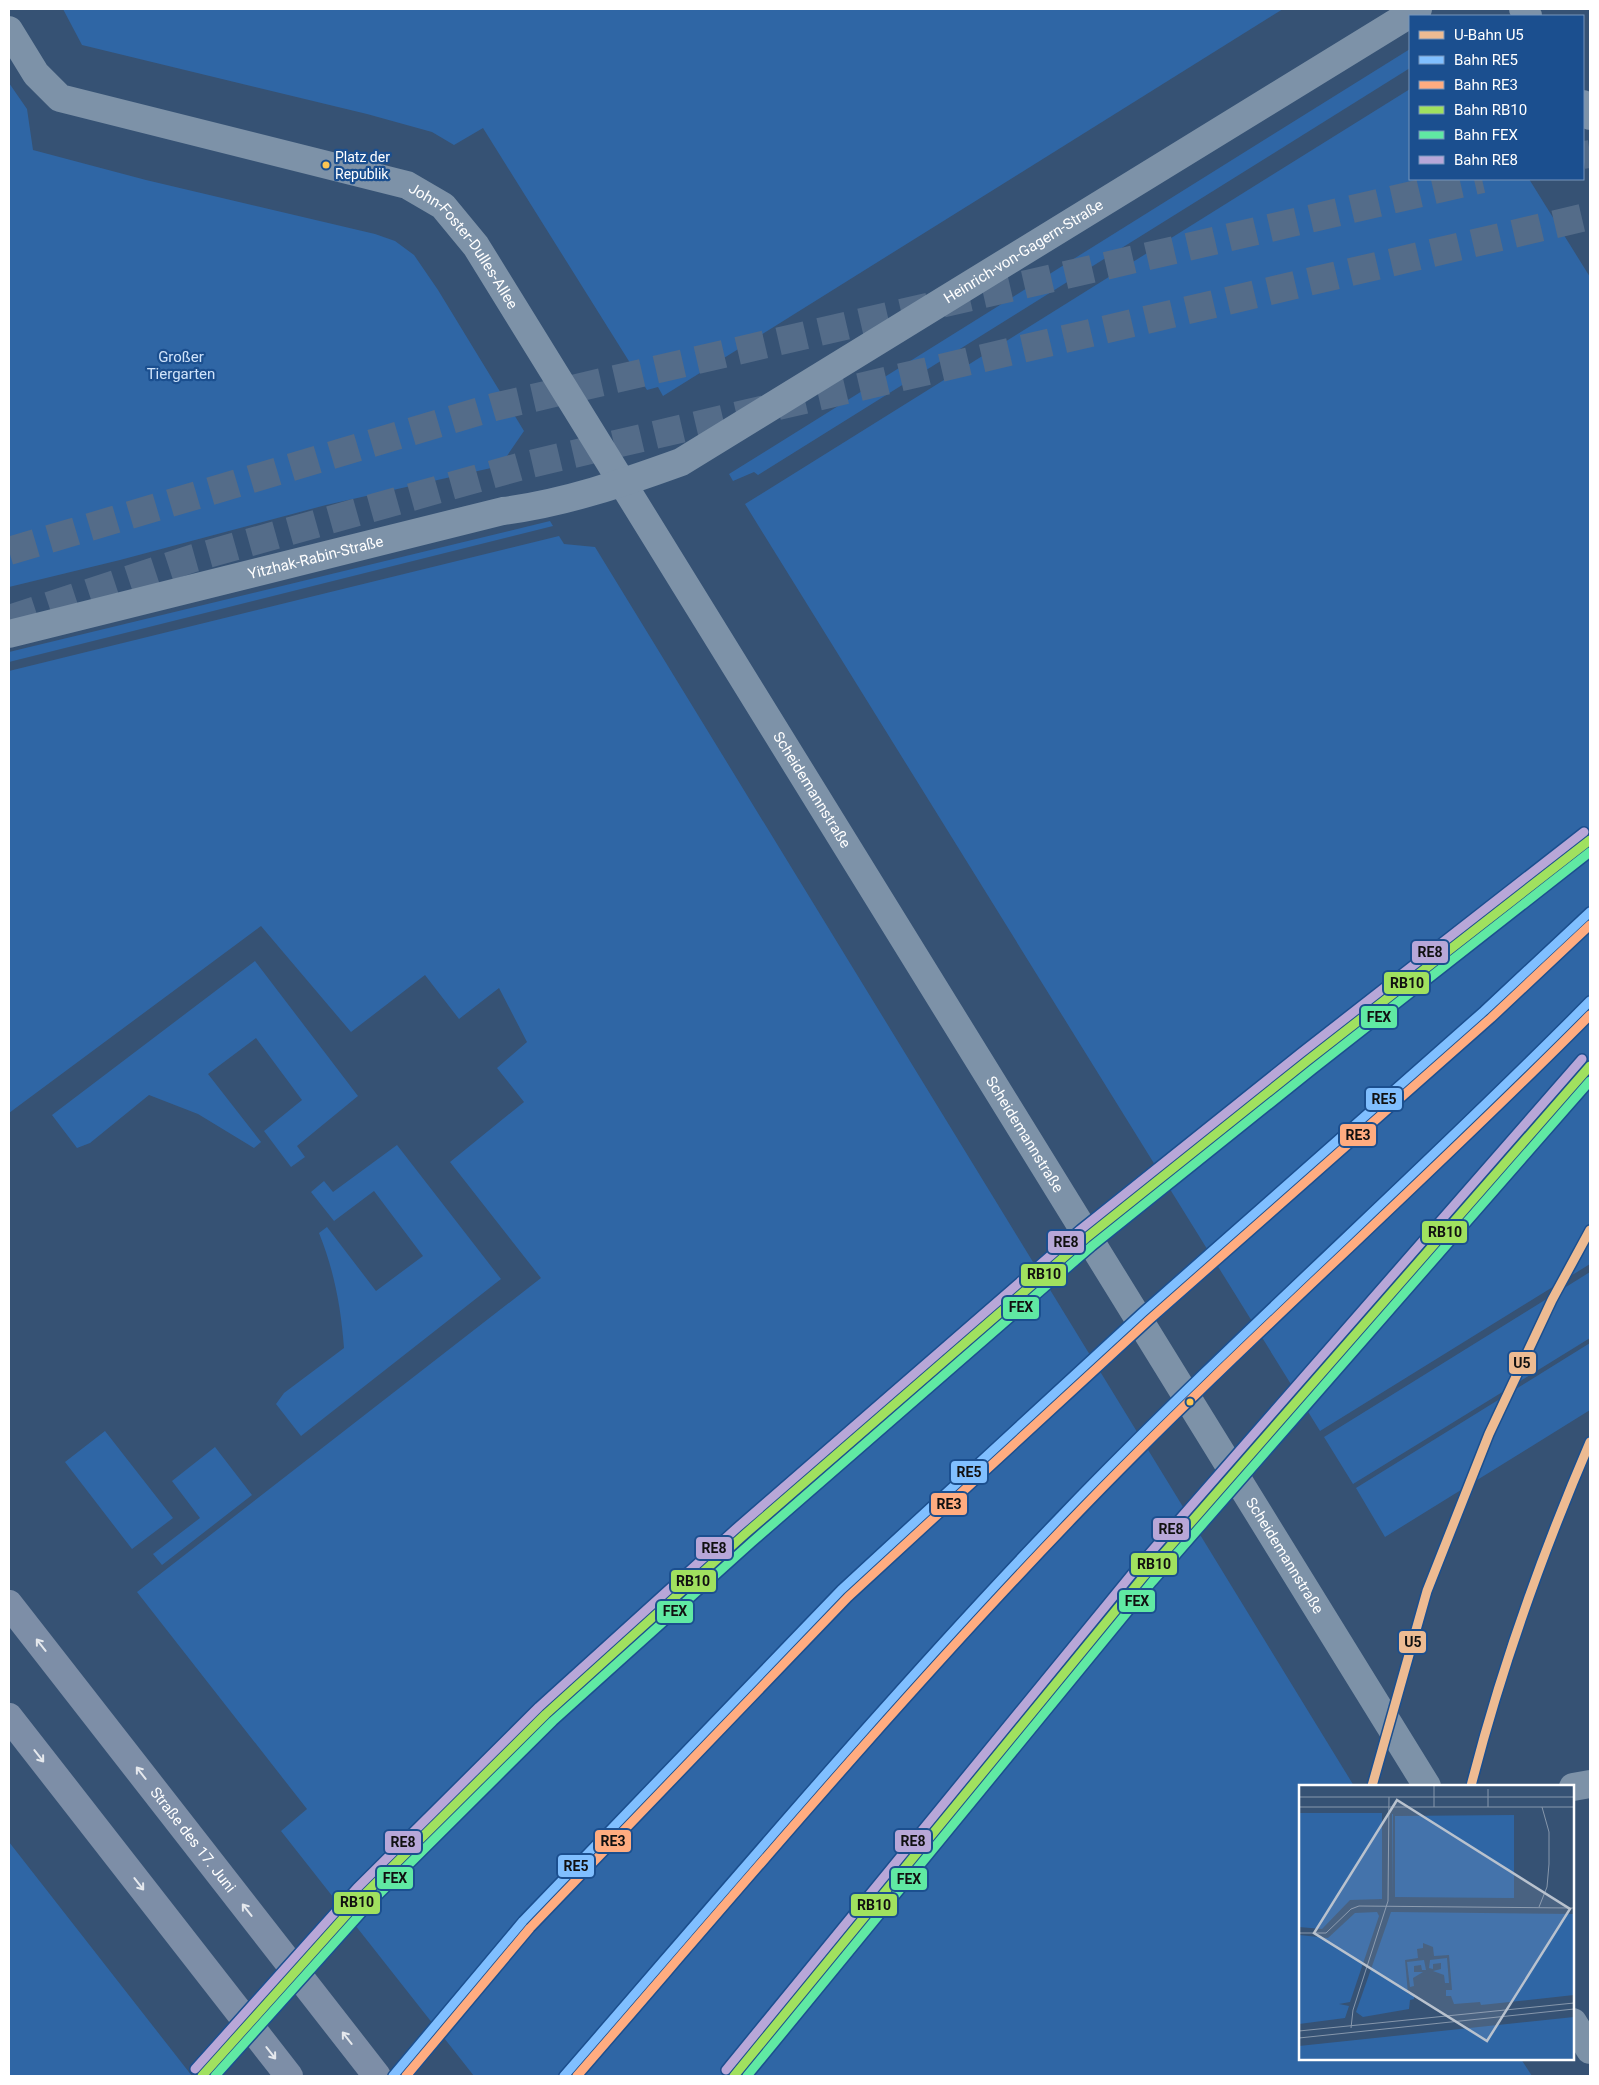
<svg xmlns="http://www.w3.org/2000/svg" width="1599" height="2085" font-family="Roboto,sans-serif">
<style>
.green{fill:#2f66a5}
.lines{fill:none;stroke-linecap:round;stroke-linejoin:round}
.highway-tunnel{stroke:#546c89;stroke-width:28;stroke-dasharray:28 14;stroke-linecap:butt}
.minor{stroke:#7d92a8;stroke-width:28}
.major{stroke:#7d8ea7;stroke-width:28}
.rail-1-casing{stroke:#1b4f8f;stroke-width:12}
.rail-2-casing{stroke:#1b4f8f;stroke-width:12}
.rail-3-casing{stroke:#1b4f8f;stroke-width:12}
.rail-4-casing{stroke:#1b4f8f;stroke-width:12}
.rail-5-casing{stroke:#1b4f8f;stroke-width:12}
.rail-1{stroke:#80bfff;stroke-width:9}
.rail-2{stroke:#ffac80;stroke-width:9}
.rail-3{stroke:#a0e15f;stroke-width:9}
.rail-4{stroke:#60e9a3;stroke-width:9}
.rail-5{stroke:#b8a7d8;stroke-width:9}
.metro-1-casing{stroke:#1b4f8f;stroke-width:12}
.metro-1{stroke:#edbb92;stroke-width:9}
.oneway{stroke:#e5e8ed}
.bus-dot{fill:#fcc553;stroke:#1b4f8f;stroke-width:2}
.labels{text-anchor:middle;stroke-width:4.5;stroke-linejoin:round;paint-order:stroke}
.bus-label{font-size:14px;fill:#fff;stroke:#1b4f8f;text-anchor:start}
.street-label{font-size:15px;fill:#fff;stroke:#1b4f8f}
.park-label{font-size:15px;fill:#cfe3fa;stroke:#1b4f8f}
.inset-road{fill:none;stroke:#8697ac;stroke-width:1}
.view{fill:#b9c2ce;fill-opacity:0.15;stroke:#b9c2ce;stroke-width:2.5}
.inset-edge{fill:none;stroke:#fff;stroke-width:2.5}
.line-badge{stroke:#1b4f8f;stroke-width:2}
.pale-badge-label{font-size:14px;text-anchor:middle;font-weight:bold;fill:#111}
</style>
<rect width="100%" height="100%" fill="#365274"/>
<path class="green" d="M63 9H1283L663 396 658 387 647 390 483 128 454 145 432 132 367 114 82 45Z
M1410 49V68L758 475 754 472 733 481 729 474Z
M9 83 27 109 33 150 146 180 375 234 395 241 414 255 438 290 524 431 500 466 326 505 120 560 9 587Z
M1410 89V179H1529L1590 277V1264L1320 1431 745 504Z
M550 521 553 526 9 662V652Z
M559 536 564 544 595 547 1354 1786H1300V2059H1521L1532 2076H474L281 1831 307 1809 137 1592 541 1278 450 1162 524 1102 497 1068 527 1042 499 988 459 1019 425 975 351 1032 261 926 9 1113V671Z
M255 961 358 1096 297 1146 305 1157 291 1167 264 1131 302 1100 256 1038 208 1074 261 1142 254 1148 198 1114 149 1095 90 1143 77 1148 52 1115Z
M397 1145 501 1279 301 1436 276 1404 284 1393 344 1348C341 1307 334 1270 319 1233L327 1227 376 1291 423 1256 374 1191 334 1221 311 1192 324 1181 333 1192Z
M1590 1272V1338L1353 1484 1324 1437Z
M1590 1343V1410L1385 1537 1356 1488Z
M105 1431 173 1518 132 1549 65 1462Z
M215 1447 252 1495 162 1565 153 1554 200 1518 172 1481Z
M9 1842 192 2076H9Z"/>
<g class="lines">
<path class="highway-tunnel" d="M1583 155 1590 154
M9 551 494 407 1482 179
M9 619 194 558 522 466 1590 216"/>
<g class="minor">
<path d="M1523 9 1528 16"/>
<path id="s1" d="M9 30 36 74 60 98 407 185 443 206 476 246 1427 1786"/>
<path d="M1583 104 1590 116"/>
<path id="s2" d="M9 634 503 511C565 503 623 483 681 462L1418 9"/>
<path d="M1573 1787 1590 1784"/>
<path d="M1573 2022 1590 2050"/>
</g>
<g class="major">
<path id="s3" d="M9 1604 377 2076"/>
<path d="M9 1717 289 2076"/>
</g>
<g class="rail-1-casing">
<path id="rail-1" d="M393 2076 523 1921 841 1590 1142 1313 1484 1011 1590 912
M564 2076C729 1886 891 1693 1065 1512 1235 1336 1418 1175 1590 1001"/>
</g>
<g class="rail-2-casing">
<path id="rail-2" d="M406 2076 530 1928 848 1597 1149 1320 1491 1018 1590 925
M577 2076C740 1888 900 1698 1072 1519 1239 1345 1421 1186 1590 1015"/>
</g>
<g class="rail-3-casing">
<path id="rail-3" d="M202 2076 364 1895 546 1714 745 1534 1086 1238 1307 1061 1590 840
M734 2076 1144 1576 1590 1066"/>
</g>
<g class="rail-4-casing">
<path id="rail-4" d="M215 2076 371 1902 553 1721 752 1542 1092 1246 1313 1069 1590 852
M747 2076 1152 1582 1590 1081"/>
</g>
<g class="rail-5-casing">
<path id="rail-5" d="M195 2069 357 1888 539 1707 738 1527 1080 1230 1301 1053 1584 832
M726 2070 1136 1569 1582 1059"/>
</g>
<use href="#rail-1" class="rail-1"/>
<use href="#rail-2" class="rail-2"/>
<use href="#rail-3" class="rail-3"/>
<use href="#rail-4" class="rail-4"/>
<use href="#rail-5" class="rail-5"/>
<g class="metro-1-casing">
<path id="metro-1" d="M1372 1786 1427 1591 1489 1434 1552 1300 1590 1230
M1471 1786C1501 1668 1542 1554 1590 1442"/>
</g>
<use href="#metro-1" class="metro-1"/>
</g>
<defs><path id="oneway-shaft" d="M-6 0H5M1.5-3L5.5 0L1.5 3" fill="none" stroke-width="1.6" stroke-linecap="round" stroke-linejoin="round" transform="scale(1.25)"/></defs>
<g class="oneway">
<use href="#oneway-shaft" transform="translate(41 1645) rotate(-128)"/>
<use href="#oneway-shaft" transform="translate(39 1756) rotate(52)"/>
<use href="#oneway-shaft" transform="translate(141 1773) rotate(-128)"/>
<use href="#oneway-shaft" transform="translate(139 1884) rotate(52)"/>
<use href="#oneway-shaft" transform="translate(247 1910) rotate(-128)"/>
<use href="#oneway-shaft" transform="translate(347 2038) rotate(-128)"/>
<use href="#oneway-shaft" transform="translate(271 2053) rotate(52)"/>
</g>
<g class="bus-dot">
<circle cx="326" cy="165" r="4.5"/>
<circle cx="1190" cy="1402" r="4.5"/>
</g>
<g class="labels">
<g class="bus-label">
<text x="335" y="162">Platz der<tspan x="335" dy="17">Republik</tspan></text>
</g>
<g class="street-label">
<text dy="5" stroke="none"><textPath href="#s1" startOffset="528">John-Foster-Dulles-Allee</textPath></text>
<text dy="5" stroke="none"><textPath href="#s2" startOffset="1096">Heinrich-von-Gagern-Straße</textPath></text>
<text dy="5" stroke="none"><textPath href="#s2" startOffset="316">Yitzhak-Rabin-Straße</textPath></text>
<text dy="5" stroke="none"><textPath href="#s1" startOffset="1176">Scheidemannstraße</textPath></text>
<text dy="5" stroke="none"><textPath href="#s1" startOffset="1581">Scheidemannstraße</textPath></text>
<text dy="5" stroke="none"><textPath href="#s1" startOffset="2076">Scheidemannstraße</textPath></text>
<text dy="5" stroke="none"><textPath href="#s3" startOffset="299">Straße des 17. Juni</textPath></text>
</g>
<g class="park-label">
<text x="181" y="362">Großer<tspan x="181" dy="17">Tiergarten</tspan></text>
</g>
</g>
<g transform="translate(1299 1785)">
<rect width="275" height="275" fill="#365274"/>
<path d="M0 28H83V114L51 115 23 144 0 142ZM93 29H94L93 112ZM215 30V113L96 112V31ZM78 127 80 131 51 217 40 219 50 221 46 233 0 239V150L29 153 56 128ZM92 127 275 129V210L182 220 181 217 155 219 152 211H147V205H153L150 170 135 171 134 162 124 158V163L118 164 119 173 106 175 109 209H115V214L111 215 110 224 64 232 57 227ZM148 173 150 198H146L145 190 134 186 142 184V178L134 179V184L130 183 131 175ZM125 175 127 185H123L122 180 115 181V187H124L114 193 115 201 111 202 108 177ZM275 232V275H0V261Z" fill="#2f66a5"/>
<path class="inset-road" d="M135 0V22M0 12H275M0 22H275M189 22V4M240 122 248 102 250 79V47L243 22M0 148H27L52 124 60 121 275 123M52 243 54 225 89 116 90 12M0 246 275 218M0 253 275 224"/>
<path class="view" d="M98 15 271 124 188 256 15 148Z"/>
<rect width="275" height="275" class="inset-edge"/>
</g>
<g class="line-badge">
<rect x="1411" y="940" width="38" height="24" rx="5" fill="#b8a7d8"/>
<rect x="1383" y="971" width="47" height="24" rx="5" fill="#a0e15f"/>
<rect x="1360" y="1005" width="38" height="24" rx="5" fill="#60e9a3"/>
<rect x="1365" y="1087" width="38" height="24" rx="5" fill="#80bfff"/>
<rect x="1339" y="1123" width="38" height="24" rx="5" fill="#ffac80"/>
<rect x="1421" y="1220" width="47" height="24" rx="5" fill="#a0e15f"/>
<rect x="1047" y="1230" width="38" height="24" rx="5" fill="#b8a7d8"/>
<rect x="1020" y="1263" width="47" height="24" rx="5" fill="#a0e15f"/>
<rect x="1002" y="1296" width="38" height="24" rx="5" fill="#60e9a3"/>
<rect x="1508" y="1351" width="29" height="24" rx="5" fill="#edbb92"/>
<rect x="950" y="1460" width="38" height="24" rx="5" fill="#80bfff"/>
<rect x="930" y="1492" width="38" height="24" rx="5" fill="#ffac80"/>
<rect x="1152" y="1517" width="38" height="24" rx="5" fill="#b8a7d8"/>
<rect x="695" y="1536" width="38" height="24" rx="5" fill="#b8a7d8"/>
<rect x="1130" y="1552" width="48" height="24" rx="5" fill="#a0e15f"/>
<rect x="670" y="1569" width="47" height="24" rx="5" fill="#a0e15f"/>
<rect x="1118" y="1589" width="38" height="24" rx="5" fill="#60e9a3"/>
<rect x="656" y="1600" width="38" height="24" rx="5" fill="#60e9a3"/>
<rect x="1398" y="1630" width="29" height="24" rx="5" fill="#edbb92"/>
<rect x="894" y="1829" width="38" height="24" rx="5" fill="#b8a7d8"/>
<rect x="594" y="1829" width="38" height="24" rx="5" fill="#ffac80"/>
<rect x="384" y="1830" width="38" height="24" rx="5" fill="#b8a7d8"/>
<rect x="557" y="1854" width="38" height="24" rx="5" fill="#80bfff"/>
<rect x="376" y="1866" width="38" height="24" rx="5" fill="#60e9a3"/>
<rect x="890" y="1867" width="38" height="24" rx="5" fill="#60e9a3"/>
<rect x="333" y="1891" width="48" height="24" rx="5" fill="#a0e15f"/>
<rect x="850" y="1893" width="48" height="24" rx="5" fill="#a0e15f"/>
</g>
<g class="pale-badge-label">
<text x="1430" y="957">RE8</text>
<text x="1407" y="988">RB10</text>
<text x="1379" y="1022">FEX</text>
<text x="1384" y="1104">RE5</text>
<text x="1358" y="1140">RE3</text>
<text x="1445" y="1237">RB10</text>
<text x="1066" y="1247">RE8</text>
<text x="1044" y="1279">RB10</text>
<text x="1021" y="1312">FEX</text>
<text x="1522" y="1368">U5</text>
<text x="969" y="1477">RE5</text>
<text x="949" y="1509">RE3</text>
<text x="1171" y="1534">RE8</text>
<text x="714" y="1553">RE8</text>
<text x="1154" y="1569">RB10</text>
<text x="693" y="1586">RB10</text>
<text x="1137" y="1606">FEX</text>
<text x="675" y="1616">FEX</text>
<text x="1413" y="1647">U5</text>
<text x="913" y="1846">RE8</text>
<text x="613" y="1846">RE3</text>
<text x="403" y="1847">RE8</text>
<text x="576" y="1871">RE5</text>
<text x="395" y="1883">FEX</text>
<text x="909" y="1884">FEX</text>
<text x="357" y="1907">RB10</text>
<text x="874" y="1910">RB10</text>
</g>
<rect width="1599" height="2085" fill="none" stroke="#ffffff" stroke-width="20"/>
<rect x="1409" y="15" width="175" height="165" fill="#1b4f8f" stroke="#7695bc"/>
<rect x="1419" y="31" width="25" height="8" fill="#edbb92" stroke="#7695bc"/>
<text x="1454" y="40" font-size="15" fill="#ffffff">U-Bahn U5</text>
<rect x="1419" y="56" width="25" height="8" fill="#80bfff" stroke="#7695bc"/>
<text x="1454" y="65" font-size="15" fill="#ffffff">Bahn RE5</text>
<rect x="1419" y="81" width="25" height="8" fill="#ffac80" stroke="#7695bc"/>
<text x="1454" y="90" font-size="15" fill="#ffffff">Bahn RE3</text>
<rect x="1419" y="106" width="25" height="8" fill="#a0e15f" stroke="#7695bc"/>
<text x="1454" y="115" font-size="15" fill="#ffffff">Bahn RB10</text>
<rect x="1419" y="131" width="25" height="8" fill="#60e9a3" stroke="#7695bc"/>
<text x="1454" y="140" font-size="15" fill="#ffffff">Bahn FEX</text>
<rect x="1419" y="156" width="25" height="8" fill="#b8a7d8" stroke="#7695bc"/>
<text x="1454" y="165" font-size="15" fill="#ffffff">Bahn RE8</text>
</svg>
